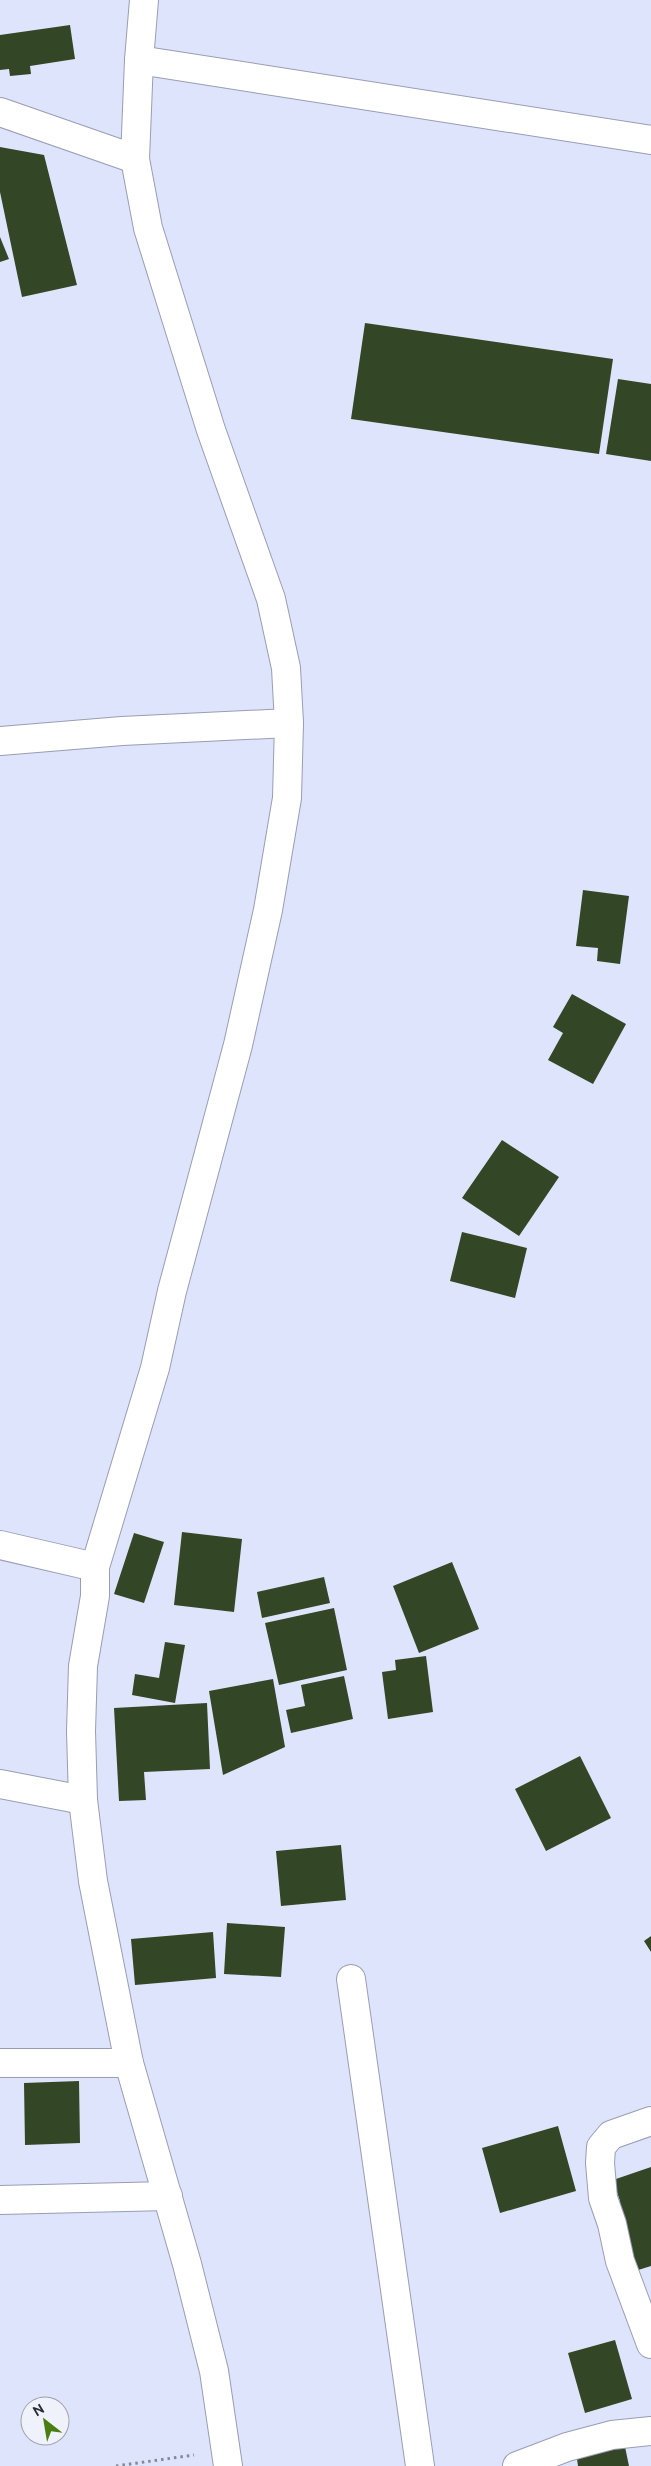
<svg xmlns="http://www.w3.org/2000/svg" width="651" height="2466" font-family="Ubuntu,sans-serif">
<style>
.building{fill:#334625}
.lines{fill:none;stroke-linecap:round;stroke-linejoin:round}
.minor-casing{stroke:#999db4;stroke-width:30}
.tertiary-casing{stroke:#999db4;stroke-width:30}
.path{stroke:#858999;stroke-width:3;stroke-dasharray:2.5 4;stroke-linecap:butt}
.minor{stroke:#fff;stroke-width:28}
.tertiary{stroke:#fff;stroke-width:28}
</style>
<rect width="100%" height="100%" fill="#dee4fb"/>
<path class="building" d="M70 25 75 59 30 66 31 74 10 76 9 69 0 70V35Z
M0 147 44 155 77 285 22 297 0 192Z
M0 237 9 259 0 262Z
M365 323 613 359 599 454 351 419Z
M618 379 651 384V461L606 454Z
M583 890 629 896 620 964 597 961 598 948 576 946Z
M572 994 626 1024 593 1084 548 1060 563 1033 553 1027Z
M502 1140 559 1177 519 1236 462 1198Z
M462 1232 527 1248 515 1298 450 1281Z
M182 1532 242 1539 234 1612 174 1605Z
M134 1533 164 1542 144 1603 114 1594Z
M452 1562 479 1629 419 1653 393 1586Z
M324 1577 330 1603 262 1618 257 1592Z
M334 1608 347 1670 279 1685 265 1623Z
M165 1642 185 1645 175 1703 132 1695 135 1674 159 1678Z
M426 1656 433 1712 388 1719 382 1672 396 1670 395 1660Z
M344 1676 353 1719 291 1733 286 1710 305 1706 301 1685Z
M273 1679 285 1747 223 1775 209 1691Z
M207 1703 210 1769 144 1772 146 1800 119 1801 114 1708Z
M580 1756 611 1818 546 1851 515 1789Z
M341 1845 346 1900 281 1906 276 1851Z
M227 1923 285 1927 281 1977 224 1974Z
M213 1932 216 1978 135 1985 131 1939Z
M651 1936V1952L644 1941Z
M79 2081 80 2143 25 2145 24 2083Z
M558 2126 576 2191 500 2213 482 2148Z
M651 2167V2266L635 2271 612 2203 620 2201 613 2180Z
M615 2340 632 2399 585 2413 568 2353Z
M624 2442 629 2466H578L576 2452Z"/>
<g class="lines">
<g class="minor-casing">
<path id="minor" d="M139 60 651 140
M0 112 135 159
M0 741 122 731 289 723
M0 1545 95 1567
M0 1784 83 1800
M351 1979 420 2466
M0 2063H129
M651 2121 611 2135 601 2147 600 2163 603 2198 612 2224 620 2261 651 2344
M0 2200 168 2196
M517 2466 567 2447 612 2435 651 2431"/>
</g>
<g class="tertiary-casing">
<path id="tertiary" d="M144 0 139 60 135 159 148 228 211 430 271 599 286 668 289 723 287 798 268 910 238 1045 172 1291 155 1368 95 1567V1596L83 1666 81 1731 83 1800 93 1881 129 2063 187 2264 214 2371 228 2466"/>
</g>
<path class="path" d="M116 2466 194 2455"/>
<use href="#minor" class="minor"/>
<use href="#tertiary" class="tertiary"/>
</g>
<g transform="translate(45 2421) rotate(329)"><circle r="24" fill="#eff2fb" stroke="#a0a2ab"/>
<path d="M0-4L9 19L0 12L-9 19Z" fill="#4a7e10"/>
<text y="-8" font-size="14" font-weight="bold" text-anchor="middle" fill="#292b33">N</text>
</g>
</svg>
